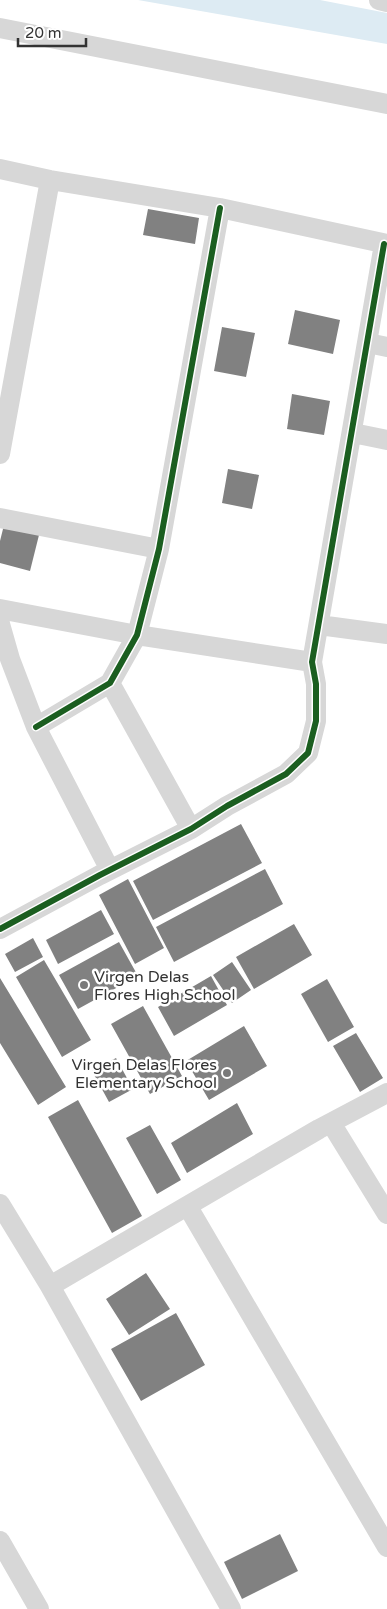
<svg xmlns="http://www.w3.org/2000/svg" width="387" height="1609" font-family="'Varela Round',sans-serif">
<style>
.water{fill:#ddebf3}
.building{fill:#818181}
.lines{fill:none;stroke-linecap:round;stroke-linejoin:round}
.street{stroke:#d7d7d7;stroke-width:20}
.cycleway-casing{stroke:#fff;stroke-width:9}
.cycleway{stroke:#1b5e20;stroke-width:6}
.poi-dot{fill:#7a7a7a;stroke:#fff;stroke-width:2}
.labels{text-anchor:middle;stroke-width:5;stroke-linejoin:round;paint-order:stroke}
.poi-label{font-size:16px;fill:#333;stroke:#fff;text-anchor:start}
</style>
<rect width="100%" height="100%" fill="#fff"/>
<path class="water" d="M138 0H320L387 13V44Z"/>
<path class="building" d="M148 209 199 218 195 244 143 235Z
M295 310 340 320 333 354 288 344Z
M222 327 255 333 246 377 214 371Z
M292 394 330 401 324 435 287 429Z
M228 469 259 475 252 509 222 503Z
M4 525 39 535 30 571 0 563V541Z
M241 824 262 863 153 920 133 881Z
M265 869 283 904 174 962 156 927Z
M128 879 164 948 135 964 99 895Z
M101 910 114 934 58 964 46 940Z
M294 924 312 955 254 989 236 957Z
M33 938 43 957 15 972 5 954Z
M119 942 138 976 78 1009 59 975Z
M44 960 91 1040 62 1057 16 977Z
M232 962 251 990 232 1003 213 975Z
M211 976 227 1005 174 1036 158 1007Z
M0 978 66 1087 38 1105 0 1043Z
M327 979 354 1027 328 1042 301 994Z
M143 1006 182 1076 150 1094 111 1024Z
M244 1026 267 1066 209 1100 186 1061Z
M356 1033 383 1078 360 1092 333 1046Z
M116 1058 133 1089 109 1102 92 1071Z
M78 1100 142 1216 112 1233 48 1117Z
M237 1103 253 1134 187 1173 171 1143Z
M150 1125 181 1180 157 1194 126 1138Z
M146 1273 170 1309 129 1335 106 1299Z
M176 1313 205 1365 141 1401 111 1349Z
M280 1534 298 1571 242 1599 224 1562Z"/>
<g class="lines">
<path class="street" d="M379 0 387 2
M0 28 387 104
M0 169 50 180 220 208 387 244
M368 343 387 347
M353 433 387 440
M0 454 50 180
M0 518 159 549
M0 609 137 635 312 662
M0 624 10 659 36 727 110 870
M319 625 387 634
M110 683 191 829
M36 727 110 683 137 635 159 549 220 208
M0 929 100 875 191 829 227 806 286 774 308 753 316 721V684L312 662 384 244
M331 1123 387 1214
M0 1204 50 1286 231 1609
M188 1207 387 1547
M50 1286 319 1129 387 1093
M0 1541 39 1609"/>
<g class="cycleway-casing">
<path id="cycleway" d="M36 727 110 683 137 635 159 549 220 208
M0 929 100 875 191 829 227 806 286 774 308 753 316 721V684L312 662 384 244"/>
</g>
<use href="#cycleway" class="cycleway"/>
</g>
<g class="poi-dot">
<circle cx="84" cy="985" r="5"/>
<circle cx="227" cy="1073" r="5"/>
</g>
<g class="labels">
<g class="poi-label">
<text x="94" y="982">Virgen Delas<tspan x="94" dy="18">Flores High School</tspan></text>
<text x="217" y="1070" text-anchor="end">Virgen Delas Flores<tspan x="217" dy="18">Elementary School</tspan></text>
</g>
</g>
<path d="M18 38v8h68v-8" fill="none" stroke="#333333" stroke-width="2.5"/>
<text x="25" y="38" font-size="15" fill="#333333" stroke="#ffffff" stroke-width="4" paint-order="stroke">20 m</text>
</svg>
